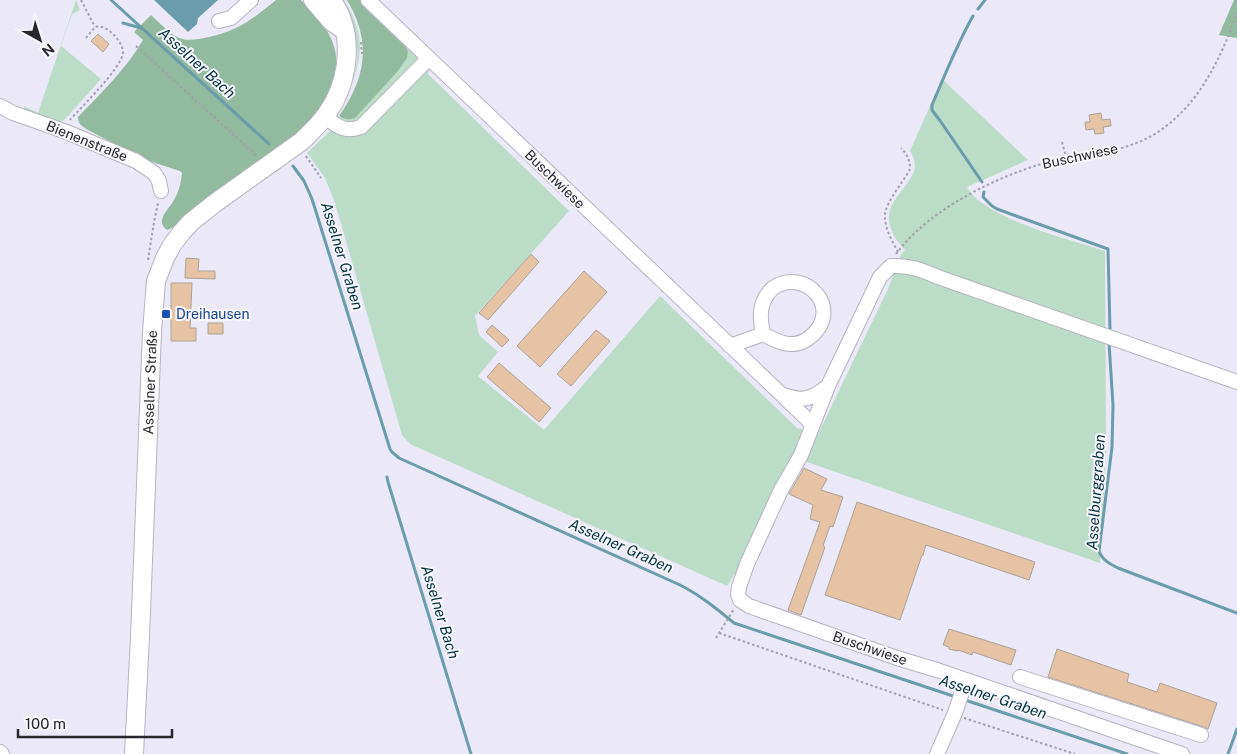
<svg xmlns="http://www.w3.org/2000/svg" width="1237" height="754" font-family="'Public Sans',sans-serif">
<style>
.green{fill:#bbdcc6}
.forest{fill:#91ba9f}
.water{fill:#6a9cab}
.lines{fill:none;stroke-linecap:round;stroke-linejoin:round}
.stream{stroke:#6a9cab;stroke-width:3}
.building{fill:#e5c3a4;stroke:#ada297}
.minor-casing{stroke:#b5b3c1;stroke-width:16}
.major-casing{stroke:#b5b3c1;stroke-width:20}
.path{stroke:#a2a0ac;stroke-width:2;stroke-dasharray:2.5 2.5;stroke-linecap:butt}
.minor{stroke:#fff;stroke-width:14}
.major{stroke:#fff;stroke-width:18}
.transit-dot{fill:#1a4fb4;stroke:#f8f7fd;stroke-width:2}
.labels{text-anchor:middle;stroke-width:4;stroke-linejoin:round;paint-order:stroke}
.street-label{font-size:14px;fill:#27262c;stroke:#f8f7fd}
.transit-label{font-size:14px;fill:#164399;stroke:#f8f7fd;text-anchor:start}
.water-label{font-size:15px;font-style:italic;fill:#00323d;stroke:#f8f7fd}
</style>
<rect width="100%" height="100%" fill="#ebe9f8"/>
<path class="green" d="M76 0 80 10 72 14 61 46 101 79 67 117 61 122 55 124 24 110V106L38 113Z
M341 0H344C347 6 351 11 353 17 369 52 354 82 338 112V108C342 100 347 92 351 84 364 53 355 28 341 0Z
M361 0 417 56V59L412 67 369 113 351 125 338 119 339 116 344 119 398 71 407 57 408 51 405 46 366 9Z
M428 69H429L428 74 569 211 475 316 479 335 498 352 478 376 544 430 660 296 797 428 818 434 888 289 901 255 905 250C900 244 894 238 892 231 876 195 931 182 910 151L942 79 1028 160 967 187C983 218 1071 240 1105 251L1106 452 1100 563 798 459 764 528 727 586 410 444 402 435 335 203 325 178 307 153 332 129 345 134Z"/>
<path class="forest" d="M276 0H301C319 17 339 40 336 66 335 72 333 79 331 85 327 99 318 113 308 124 298 133 283 140 276 152L188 214 172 228 167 230C164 227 161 225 162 220 163 213 171 206 174 200 179 191 181 183 182 173L180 171 143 159 88 130C82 126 78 124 78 117 101 93 126 69 143 40L134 32 151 15C160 23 170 35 182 39 190 41 200 39 209 37 238 31 254 18 276 0Z
M347 0H361L366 9 405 46 408 51 407 58 398 71 355 118C348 120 345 120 339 116 366 78 372 42 347 0Z
M1234 0H1237V38L1219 35Z"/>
<path class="water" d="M154 0H218L198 18 197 24 188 32Z"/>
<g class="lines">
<path class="stream" d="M111 0 269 144
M978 9 985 0
M973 16C957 44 945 75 932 105V110L941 122 982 182
M123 23 141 28
M293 166 304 181 312 199 390 449 392 452 399 458 680 585C700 595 717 609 734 623L956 697
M984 192 983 197 992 206 997 209 1108 249 1110 330
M1109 343 1113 405 1112 447 1099 551C1102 560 1110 564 1118 568L1237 613
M387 477 388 482 471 754
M962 699 1127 754
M1228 754 1237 729"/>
</g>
<path class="building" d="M98 34 109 44 103 52 91 41Z
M1101 113 1102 120 1110 119 1111 126 1103 127 1104 133 1095 134 1094 129 1086 130 1085 122H1090L1089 115Z
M531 254 539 262 488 320 479 313Z
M186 258 199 259 198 271H215V279L185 278Z
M584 271 607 292 540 367 517 346Z
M171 283H192L190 328H196V341H171Z
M208 323H223V334H208Z
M492 325 509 340 502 347 486 332Z
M596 330 610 341 571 386 557 374Z
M499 363 551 408 539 422 487 377Z
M804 468 827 479 821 490 843 497 833 527 830 526 823 546 825 547 801 615 788 610 820 522 810 519 813 505 789 494Z
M857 502 1035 562 1029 580 926 545 923 555H922L900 620 825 595Z
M949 629 1016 650 1011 665 973 652 972 655 958 650 957 651 949 649V647L943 645Z
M1057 649 1129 674 1127 682 1157 692 1160 683 1217 703 1208 729 1204 727 1048 677Z"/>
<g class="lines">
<g class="minor-casing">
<path id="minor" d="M368 0 781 394C802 402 811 400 828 386
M219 21 231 18 251 0
M0 106 13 113 64 131 136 161 154 173 159 181 161 191
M325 117C337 126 345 133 361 127L429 58
M730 346 763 334C778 342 793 350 809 338 846 309 804 266 773 288 764 296 760 307 761 319 761 324 762 329 763 334
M784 397 809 421 812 427
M1020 677 1201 735
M0 752 2 754
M937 754 955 713 966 680
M1182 754 940 671 897 658 749 606 740 600 738 594 739 587 747 564 781 490 801 455 828 386 871 296 880 277 891 266C909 265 922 270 938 277L1237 382"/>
</g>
<g class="major-casing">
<g id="major">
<path d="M313 0 331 21 345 31"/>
<path id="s1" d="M134 754 140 637 152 332 156 281 165 258 172 245 182 232 191 222 215 203 302 141C311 132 321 123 328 112 346 86 352 50 342 20 340 13 335 6 332 0"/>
</g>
</g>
<path class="path" d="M81 0 95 27
M361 42 362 54
M136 46 258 157
M70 120C81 107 121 69 123 53 123 46 119 41 115 36 109 30 103 25 95 27L86 38
M1062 142 1066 157
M306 156 321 178
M898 252C892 241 884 227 885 214 886 202 904 181 910 169 910 160 907 154 901 148
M896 254C932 205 1011 169 1068 157 1078 155 1089 154 1099 153 1122 149 1146 142 1165 127 1202 99 1222 55 1237 13
M148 260 154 222 158 203
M719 633 943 710
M716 638 734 609
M964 718 1075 754"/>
<use href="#minor" class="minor"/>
<use href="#major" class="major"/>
</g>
<rect class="transit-dot" x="161" y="309" width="10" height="10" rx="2.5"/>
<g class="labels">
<g class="street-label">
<text transform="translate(87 141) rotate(22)" y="5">Bienenstraße</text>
<text transform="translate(1080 156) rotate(-12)" y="5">Buschwiese</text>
<text transform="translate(555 179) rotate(44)" y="5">Buschwiese</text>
<text dy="5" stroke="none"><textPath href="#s1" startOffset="372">Asselner Straße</textPath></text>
<text transform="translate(870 648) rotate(19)" y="5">Buschwiese</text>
</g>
<g class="transit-label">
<text x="176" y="319">Dreihausen</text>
</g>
<g class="water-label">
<text transform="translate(197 63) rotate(42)" y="5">Asselner Bach</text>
<text transform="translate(342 256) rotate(73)" y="5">Asselner Graben</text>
<text transform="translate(1096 492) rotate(-86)" y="5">Asselburggraben</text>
<text transform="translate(621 546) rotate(24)" y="5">Asselner Graben</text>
<text transform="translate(440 612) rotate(73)" y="5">Asselner Bach</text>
<text transform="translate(993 697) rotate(18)" y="5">Asselner Graben</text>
</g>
</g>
<g transform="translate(40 40) rotate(141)" stroke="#f8f7fd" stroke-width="4" paint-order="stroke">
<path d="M0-4L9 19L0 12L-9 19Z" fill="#27262c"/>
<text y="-8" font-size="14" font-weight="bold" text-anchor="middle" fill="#27262c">N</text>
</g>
<path d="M18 729v8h154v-8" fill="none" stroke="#27262c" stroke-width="2.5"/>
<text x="25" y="729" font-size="15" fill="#27262c" stroke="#f8f7fd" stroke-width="4" paint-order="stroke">100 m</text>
</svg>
